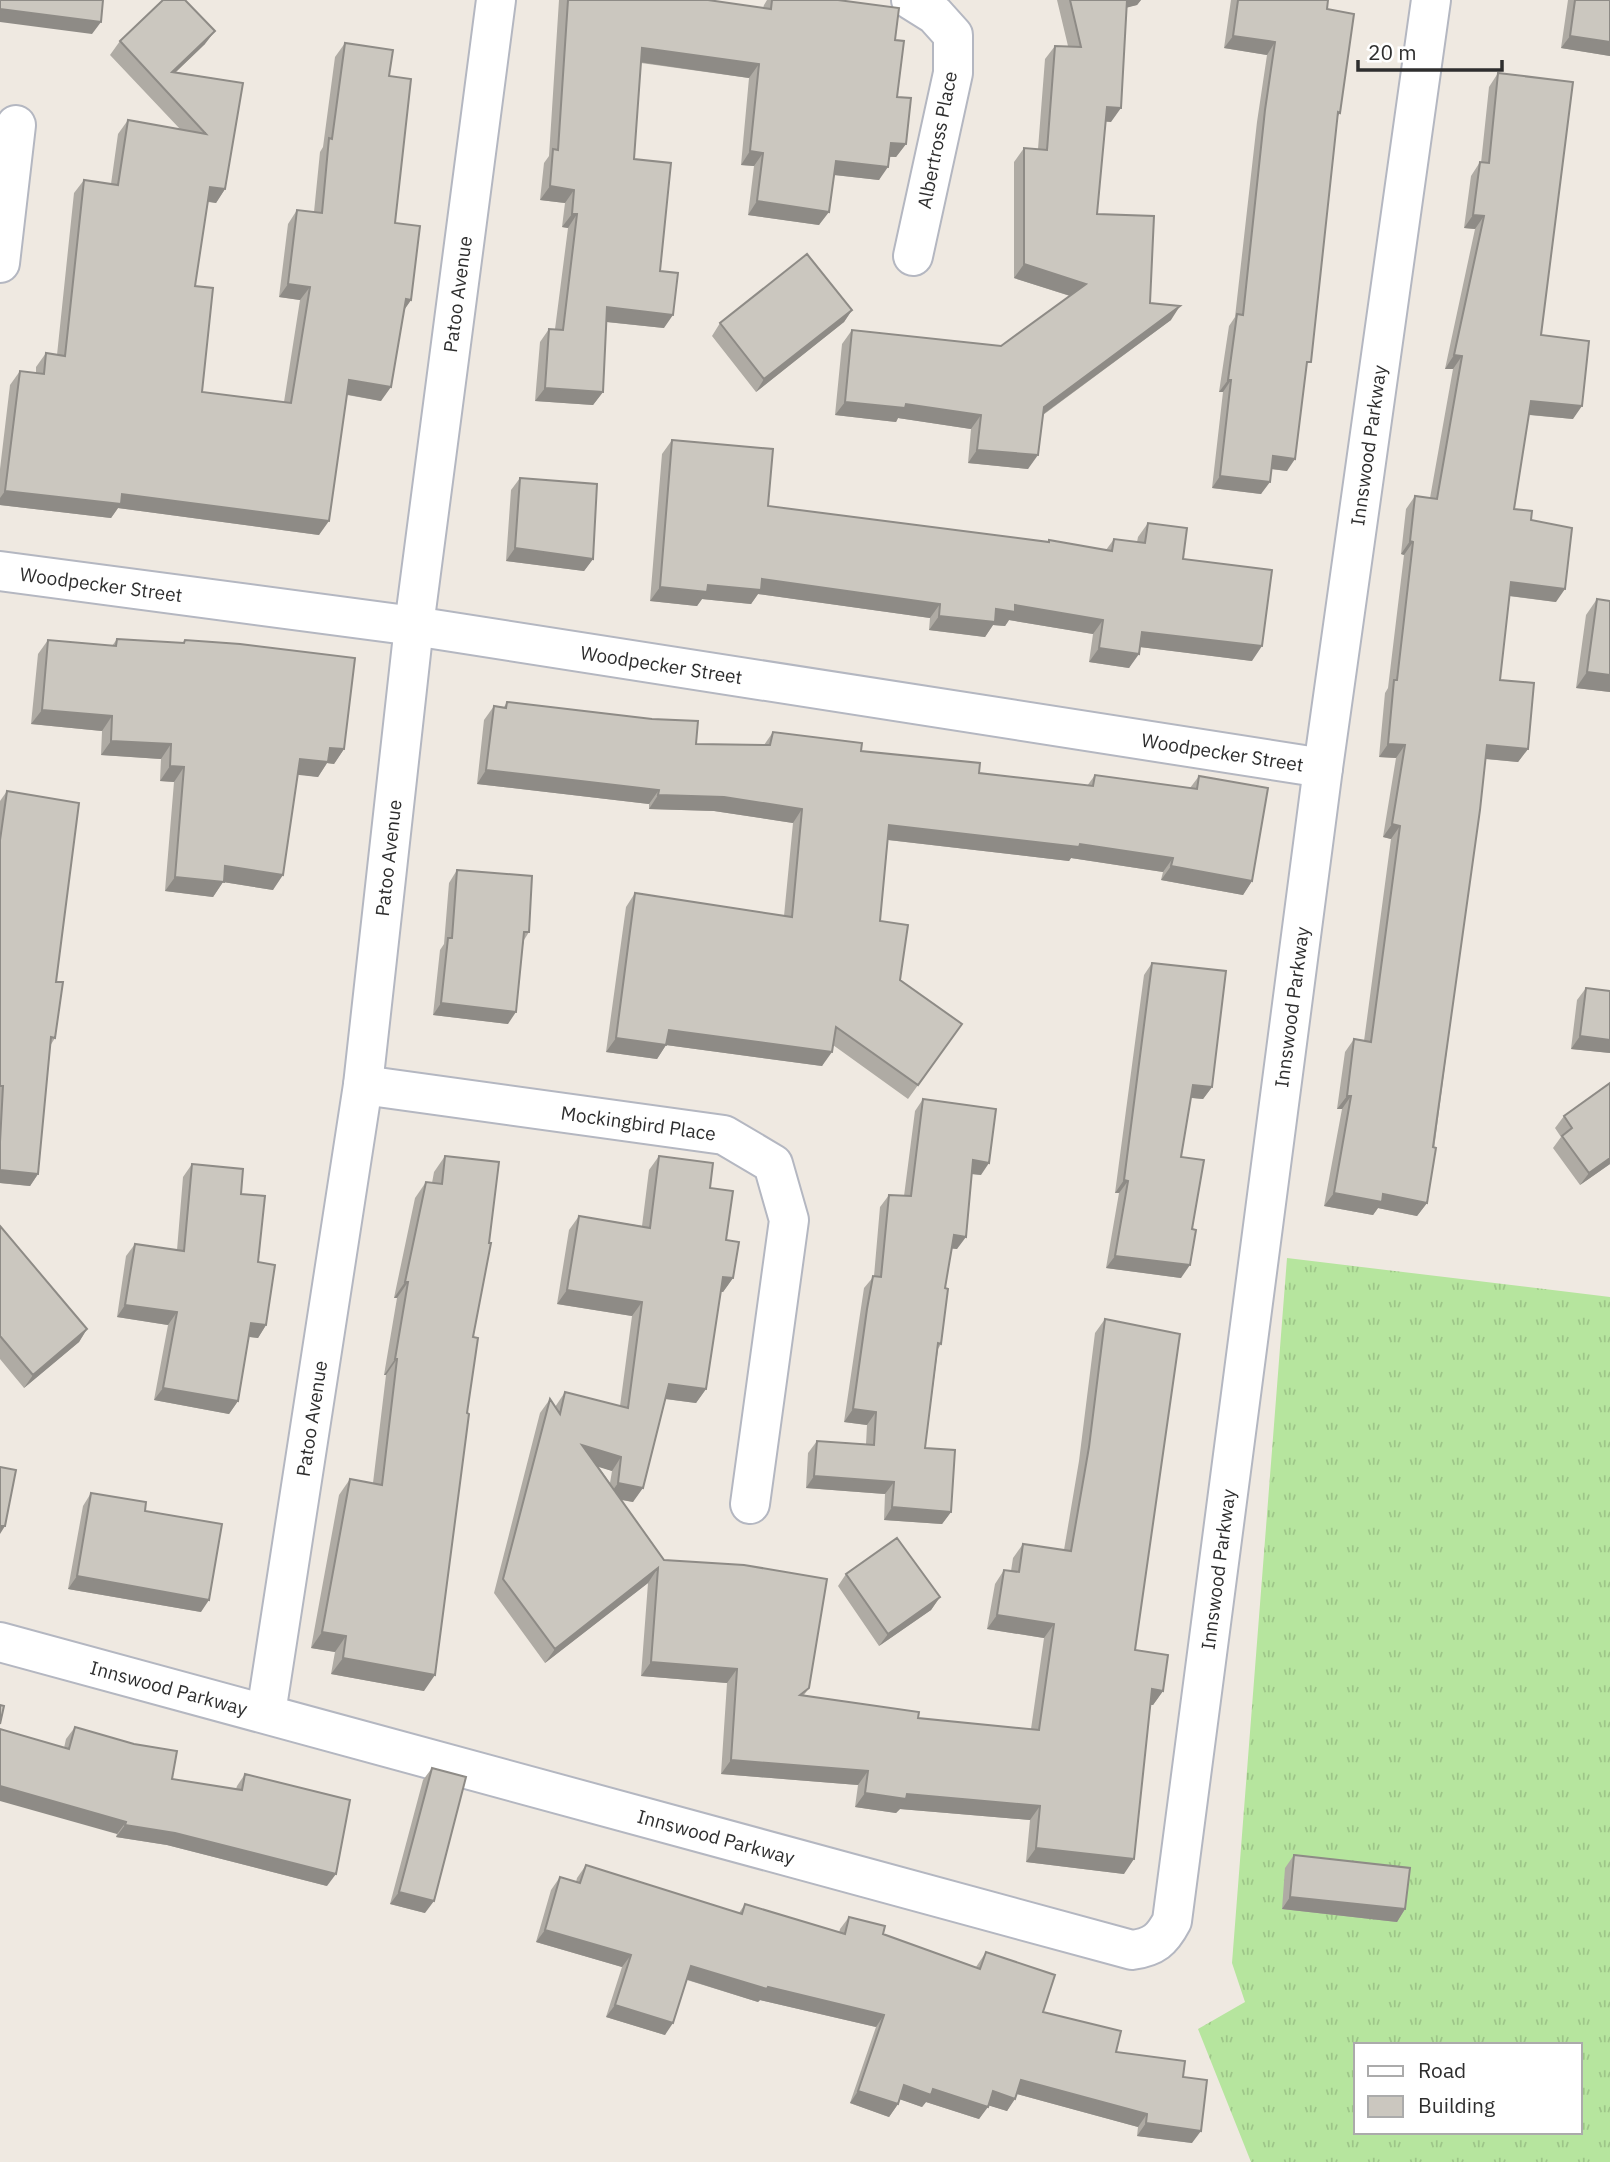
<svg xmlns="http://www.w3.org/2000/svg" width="1610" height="2162" font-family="'IBM Plex Sans',sans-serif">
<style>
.grass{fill:url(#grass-tufts);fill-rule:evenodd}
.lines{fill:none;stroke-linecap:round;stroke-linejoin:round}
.minor-casing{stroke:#b4b7c1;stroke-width:42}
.minor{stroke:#fff;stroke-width:38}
.wall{fill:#afaba4;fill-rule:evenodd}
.shaded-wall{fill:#8e8b86}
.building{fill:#cbc7bf;stroke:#8e8b86;stroke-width:2}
.labels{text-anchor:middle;stroke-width:5;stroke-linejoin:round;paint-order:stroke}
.street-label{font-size:19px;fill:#2e2e2e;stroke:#fff}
</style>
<defs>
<pattern id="grass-tufts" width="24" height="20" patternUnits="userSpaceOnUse" patternTransform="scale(1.75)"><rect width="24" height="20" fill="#b6e59e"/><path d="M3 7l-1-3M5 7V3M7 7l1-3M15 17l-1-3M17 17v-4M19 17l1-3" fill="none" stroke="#9dc588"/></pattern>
</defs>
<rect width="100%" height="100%" fill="#efe9e1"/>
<path class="grass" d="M1287 1258 1610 1297V2162H1251L1198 2029 1245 2002 1232 1963ZM1356 2045H1580V2132H1356Z"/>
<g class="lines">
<g class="minor-casing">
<g id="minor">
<path d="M911 0 935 15 953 35V73L913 256"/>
<path d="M0 263 16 125"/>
<path id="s1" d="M0 571 414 626 1323 768"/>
<path id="s2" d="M363 1085 724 1135 773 1164 789 1220 750 1504"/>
<path id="s3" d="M0 1642 1132 1950C1154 1947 1162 1940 1172 1921L1323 768 1431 0"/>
<path id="s4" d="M266 1713 363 1085 414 626 496 0"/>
</g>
</g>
<use href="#minor" class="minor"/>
</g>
<path class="wall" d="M559 0H708L763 8 764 5 767 0H838L895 40 897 97 906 144 896 157H889L879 180 834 175 819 225 748 215 754 166 741 165 749 78 641 63 634 159 660 271 664 328 606 322 603 392 593 405 535 401 540 342 549 329H555L568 228 562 227 565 203 540 200 544 163 549 156Z
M1057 0H1141L1137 5 1127 7 1111 122 1105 121 1097 214 1150 303 1171 320 1043 415 1028 469 968 463 971 429 898 418 896 422 835 415 842 344 852 330 1001 346 1070 296 1014 278V162L1024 148 1038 149 1045 59 1055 46H1068Z
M1231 0H1328L1327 9 1340 113 1337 117 1306 368 1287 471 1271 469 1261 494 1212 488 1223 392H1219L1229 326 1235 317 1257 122 1267 55 1224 48Z
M1568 0H1610V56L1561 48Z
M120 41 205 44 176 72 243 83 225 189 216 203 208 202 195 286 202 392 284 402 300 300 279 297 288 224 297 210 314 212 320 152 323 147 335 57 345 43 389 76 395 223 411 300 404 310 381 401 347 395 319 535 118 508 111 518 0 505V469L10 385 20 371 36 373V367L46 353 57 355 74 193 84 180 111 184 118 134 128 120 180 129 110 55Z
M1498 73 1541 335 1573 419 1529 415 1514 509 1531 520 1556 602 1509 596 1500 680 1528 749 1518 762 1485 759 1427 1203 1417 1216 1378 1208 1373 1215 1324 1206 1342 1109H1337L1345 1052 1354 1039 1364 1041 1391 839 1383 837 1396 758 1379 757 1385 693 1388 688 1404 555 1401 554 1406 509 1415 496 1430 498 1453 369H1445L1475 229 1464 228 1471 176 1480 162 1481 163 1489 87Z
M852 310 844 322 756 392 712 336 720 323Z
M672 440 768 506 1048 542 1049 540 1106 550 1114 539 1137 542 1138 537 1148 523 1183 559 1252 661 1140 647 1129 668 1089 662 1093 634 1009 620 1005 626 993 625 985 637 929 630 930 618 758 594 751 604 702 599 697 606 650 601 662 454Z
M520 478 593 559 584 571 506 561 511 490Z
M1597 599 1610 692 1576 688 1586 615Z
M117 639 183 643 185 640 344 749 334 764 327 763 318 777 298 774 273 890 223 882 213 897 165 891 174 782 160 781 161 759 101 755 102 731 31 724 38 654 48 640 112 646Z
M507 702 696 744 764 745 773 732 861 751 979 773 1087 786 1095 775 1190 788 1199 776 1252 881 1243 895 1161 880 1163 872 1071 858 1069 861 888 840 880 921 900 980 962 1024 908 1099 833 1045 822 1066 666 1045 657 1059 606 1052 626 907 635 893 784 916 793 823 714 811 649 809V804L477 784 484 720 494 706 504 707Z
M7 791 56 982 55 1038 50 1046 38 1174 30 1186 0 1183V801Z
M457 870 529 932 524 940 508 1024 433 1015 440 950 444 944 449 883Z
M1152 963 1212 1087 1203 1099 1191 1098 1181 1157 1192 1229 1181 1278 1106 1268 1119 1193H1115L1144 975Z
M1586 988 1610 991V1053L1571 1049 1577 1000Z
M1610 1083V1164L1580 1185 1553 1148 1561 1137 1555 1128 1564 1116Z
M923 1099 981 1175 971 1174 957 1249 952 1248 945 1288 941 1344 938 1349 925 1448 951 1512 942 1524 884 1520 885 1494 806 1488 808 1453 817 1441 866 1444 867 1425 844 1422 859 1321 864 1288 874 1276 880 1207 889 1195 904 1196 915 1111Z
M445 1156 473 1337 424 1691 331 1674 335 1652 311 1648 339 1495 350 1479 373 1483 386 1375H384L397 1298H394L415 1198 426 1182 432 1183 434 1172Z
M659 1156 710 1188 726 1240 733 1278 723 1292H721L706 1389 696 1403 665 1399 633 1502 621 1500 664 1560 809 1688 804 1695 918 1718 1031 1729 1044 1638 987 1629 995 1584 1004 1570 1011 1571 1013 1558 1023 1544 1064 1550 1079 1461 1095 1333 1105 1319 1135 1650 1163 1691 1153 1705H1150L1124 1874 1026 1862 1030 1820 900 1809 896 1813 855 1807 858 1785 721 1774 727 1683 641 1676 648 1583 545 1663 494 1593 540 1413 550 1399 555 1407 565 1392 620 1406 632 1316 557 1304 569 1230 579 1216 642 1226 649 1170ZM598 1466 612 1471 610 1483Z
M192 1164 241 1194 258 1262 266 1325 258 1338 249 1337 238 1401 229 1414 154 1400 168 1325 117 1317 126 1256 135 1244 177 1250 183 1177Z
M0 1226 87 1329 79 1342 24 1388 0 1359Z
M91 1493 145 1511 201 1612 68 1589 83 1506Z
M846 1574 940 1597 931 1610 879 1646 838 1586Z
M75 1727 172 1779 236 1789 237 1786 245 1774 327 1886 167 1845 116 1837 117 1834 64 1748 66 1739Z
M432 1768 425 1913 390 1904 423 1780Z
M1294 1855 1405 1909 1397 1922 1282 1909 1285 1868Z
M586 1865 739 1913 745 1904 839 1933 840 1929 849 1917 883 1934 976 1967 986 1952 1043 2012 1116 2052 1183 2077 1192 2143 1137 2136 1138 2127 1017 2094 1007 2111 988 2105 979 2119 926 2102 922 2107 900 2099 898 2104 889 2117 850 2103 876 2027 760 2000 758 2002 687 1980 665 2035 606 2017 622 1967 536 1942 551 1890 560 1877 576 1882 577 1878Z"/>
<path class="shaded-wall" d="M1125 0H1141L1137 5 1118 10Z
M0 9 101 22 92 34 0 22Z
M215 31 205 44 162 85 172 72Z
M1233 36 1275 42 1267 55 1224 48Z
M1570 36 1610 42V56L1561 48Z
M642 48 759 64 749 78 632 61Z
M1107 107 1121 108 1111 122 1097 121Z
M891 143 906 144 896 157 881 156Z
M750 151 763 153 754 166 741 165Z
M836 161 888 167 879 180 826 174Z
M550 186 574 190 565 203 540 200Z
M210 187 225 189 216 203 200 200Z
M757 201 829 212 819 225 748 215Z
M572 214H577L568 228 562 227Z
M1473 215 1484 216 1475 229 1464 228Z
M1024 264 1086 284 1077 298 1014 278Z
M288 284 310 287 300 300 279 297Z
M406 299 411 300 402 313Z
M1180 306 1171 320 1034 421 1044 407Z
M607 307 673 315 664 328 598 321Z
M852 310 844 322 756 392 764 379Z
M1454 355 1462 356 1453 369H1445Z
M349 380 391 387 381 401 339 393Z
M1228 380H1231L1223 392H1219Z
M545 388 603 392 593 405 535 401Z
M1531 401 1582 406 1573 419 1521 414Z
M845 402 906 404 981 415 971 429 898 418 896 422 835 415Z
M977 450 1038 455 1028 469 968 463Z
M1273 456 1295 459 1287 471 1265 468Z
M1220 476 1270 482 1261 494 1212 488Z
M5 491 122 494 329 521 319 535 118 508 111 518 0 505V498Z
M1410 541 1413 542 1404 555 1401 554Z
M515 548 593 559 584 571 506 561Z
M762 579 940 604 930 618 758 594 751 604 702 599 697 606 650 601 660 587 708 585Z
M1511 582 1565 589 1556 602 1502 595Z
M1015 605 1103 620 1093 634 1009 620 1005 626 993 625 985 637 929 630 939 616 996 609Z
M1142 632 1262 646 1252 661 1132 646Z
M1099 648 1139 654 1129 668 1089 662Z
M1587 672 1610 675V692L1576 688Z
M42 710 112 716 102 731 31 724Z
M111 741 171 744 161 759 101 755Z
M1388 744 1405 745 1396 758 1379 757Z
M1487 745 1528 749 1518 762 1477 758Z
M330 748 344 749 334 764 327 763 318 777 290 774 300 759Z
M170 766 184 767 174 782 160 781Z
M486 770 659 790 649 804 477 784Z
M658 795 724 797 802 809 793 823 714 811 649 809Z
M1392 824 1400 826 1391 839 1383 837Z
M889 825 1080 844 1173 858 1163 872 1071 858 1069 861 880 839Z
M225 866 283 875 273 890 223 882 213 897 165 891 175 877Z
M1171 866 1252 881 1243 895 1161 880Z
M441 1003 516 1012 508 1024 433 1015Z
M669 1030 832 1052 822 1066 666 1045 657 1059 606 1052 616 1038Z
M1580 1036 1610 1040V1053L1571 1049Z
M1193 1085 1212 1087 1203 1099 1184 1097Z
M1347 1096H1351L1342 1109H1337Z
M1610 1158V1164L1580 1185 1589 1173Z
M973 1160 989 1163 981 1175 964 1173Z
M0 1170 38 1174 30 1186 0 1183Z
M1124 1180 1128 1181 1119 1193H1115Z
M1334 1193 1383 1194 1427 1203 1417 1216 1378 1208 1373 1215 1324 1206Z
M954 1235 966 1237 957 1249 945 1248Z
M1115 1256 1190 1265 1181 1278 1106 1268Z
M723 1277 733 1278 723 1292 713 1291Z
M405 1282H408L397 1298H394Z
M567 1290 642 1302 632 1316 557 1304Z
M125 1305 177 1312 168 1325 117 1317Z
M251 1323 266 1325 258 1338 243 1336Z
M87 1329 79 1342 24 1388 33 1375Z
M395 1359H397L386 1375H384Z
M669 1384 706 1389 696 1403 659 1398Z
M163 1388 238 1401 229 1414 154 1400Z
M853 1409 876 1412 867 1425 844 1422Z
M582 1445 621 1457 612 1471 572 1459Z
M814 1476 894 1482 885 1494 806 1488Z
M618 1483 643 1488 633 1502 608 1497Z
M892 1507 951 1512 942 1524 884 1520Z
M0 1526H5L0 1534Z
M658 1568 648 1583 545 1663 555 1649Z
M77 1576 209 1600 201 1612 68 1589Z
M940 1597 931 1610 879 1646 888 1634Z
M997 1615 1054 1624 1044 1638 987 1629Z
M322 1632 346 1636 335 1652 311 1648Z
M343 1658 435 1675 424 1691 331 1674Z
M651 1662 737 1669 727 1683 641 1676Z
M1152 1689 1163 1691 1153 1705 1142 1704Z
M731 1760 868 1771 858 1785 721 1774Z
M0 1786 126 1822 117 1834 0 1801Z
M865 1793 907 1794 1040 1806 1030 1820 900 1809 896 1813 855 1807Z
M125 1825 175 1833 336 1874 327 1886 167 1845 116 1837Z
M1036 1848 1134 1859 1124 1874 1026 1862Z
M399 1892 434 1901 425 1913 390 1904Z
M1290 1897 1405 1909 1397 1922 1282 1909Z
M545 1930 631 1955 622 1967 536 1942Z
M691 1966 884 2015 876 2027 760 2000 758 2002 682 1978Z
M615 2005 673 2023 665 2035 606 2017Z
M1021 2080 1147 2114 1138 2127 1013 2093Z
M904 2085 933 2089 988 2107 979 2119 926 2102 922 2107 896 2098Z
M858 2091 898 2104 889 2117 850 2103Z
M993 2091 1015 2099 1007 2111 984 2104Z
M1146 2123 1201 2131 1192 2143 1137 2136Z"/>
<path class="building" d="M0 0H103L101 22 0 9Z
M163 0H185L215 31 172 72 243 83 225 189 210 187 195 286 213 288 202 392 291 403 310 287 288 284 297 210 322 213 329 138 332 139 345 43 393 50 389 76 411 79 395 223 420 226 411 300 406 299 391 387 349 380 329 521 122 494 121 504 5 491 20 371 44 374 46 353 65 356 84 180 118 185 128 120 206 134 120 41Z
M568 0H708L771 9 772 0H838L899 8 895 40 904 41 897 97 911 98 906 144 891 143 888 167 836 161 829 212 757 201 763 153 750 151 759 64 642 48 634 159 671 163 660 271 678 273 673 315 607 307 603 392 545 388 549 329 563 330 577 214H572L574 190 550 186 553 149 558 150Z
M1070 0H1127L1121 108 1107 107 1097 214 1154 216 1150 303 1180 306 1044 407 1038 455 977 450 981 415 906 404 905 408 845 402 852 330 1001 346 1086 284 1024 264V148L1047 150 1055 46 1081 47Z
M1238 0H1328L1327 9 1354 14 1340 113 1338 112 1311 362H1307L1295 459 1273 456 1270 482 1220 476 1231 380H1228L1237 314 1243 315 1265 110 1275 42 1233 36Z
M1575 0H1610V42L1570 36Z
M1498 73 1573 82 1541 335 1589 341 1582 406 1531 401 1514 509 1532 511 1531 520 1572 528 1565 589 1511 582 1500 680 1534 683 1528 749 1487 745 1480 810 1433 1147 1436 1148 1427 1203 1383 1194 1382 1202 1334 1193 1351 1096H1347L1354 1039 1371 1042 1400 826 1392 824 1405 745 1388 744 1394 680H1397L1413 542 1410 541 1415 496 1437 499 1462 356 1454 355 1484 216 1473 215 1480 162 1489 163Z
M807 254 852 310 764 379 720 323Z
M672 440 773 449 768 506 1049 542V540L1112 551 1114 539 1145 543 1148 523 1187 528 1183 559 1272 570 1262 646 1142 632 1139 654 1099 648 1103 620 1015 605V612L996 609 995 622 939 616 940 604 762 579 761 590 708 585 707 592 660 587Z
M520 478 597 484 593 559 515 548Z
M1597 599 1610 601V675L1587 672Z
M117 639 184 643 185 640 240 644 355 658 344 749 330 748 328 762 300 759 283 875 225 866 224 882 175 877 184 767 170 766 171 744 111 741 112 716 42 710 48 640 116 646Z
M507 702 652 719 698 721 696 744 770 745 773 732 862 743 861 751 980 763 979 773 1093 786 1095 775 1197 789 1199 776 1268 788 1252 881 1171 866 1173 858 1080 844 1079 847 889 825 880 921 908 925 900 980 962 1024 918 1085 836 1027 832 1052 669 1030 666 1045 616 1038 635 893 792 917 802 809 724 797 658 795 659 790 486 770 494 706 506 708Z
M7 791 79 803 56 982H63L55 1038 51 1037 38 1174 0 1170V1142L3 1086H0V840Z
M457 870 532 876 529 932H524L516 1012 441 1003 448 938H452Z
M1152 963 1226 971 1212 1087 1193 1085 1181 1157 1204 1160 1192 1229 1196 1230 1190 1265 1115 1256 1128 1181 1124 1180Z
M1586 988 1610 991V1040L1580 1036Z
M1610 1083V1158L1589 1173 1562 1136 1572 1128 1564 1116Z
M923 1099 996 1109 989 1163 973 1160 966 1237 954 1235 945 1288 948 1289 941 1344 938 1343 925 1448 955 1450 951 1512 892 1507 894 1482 814 1476 817 1441 874 1445 876 1412 853 1409 867 1309 873 1276 881 1277 889 1195 911 1196Z
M445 1156 499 1162 489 1243H491L473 1337 478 1338 467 1413 469 1414 435 1675 343 1658 346 1636 322 1632 350 1479 382 1485 397 1359H395L408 1282H405L426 1182 442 1184Z
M659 1156 713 1163 710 1188 733 1191 726 1240 739 1242 733 1278 723 1277 706 1389 669 1384 643 1488 618 1483 621 1457 582 1445 664 1560 744 1565 827 1579 809 1688 800 1695 919 1712 918 1718 1039 1730 1054 1624 997 1615 1004 1570 1019 1572 1023 1544 1071 1551 1089 1447 1105 1319 1180 1334 1135 1650 1168 1655 1163 1691 1152 1689 1134 1859 1036 1848 1040 1806 907 1794 906 1799 865 1793 868 1771 731 1760 737 1669 651 1662 658 1568 555 1649 503 1579 550 1399 560 1414 565 1392 628 1408 642 1302 567 1290 579 1216 650 1228Z
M192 1164 243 1169 241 1194 265 1196 258 1262 275 1265 266 1325 251 1323 238 1401 163 1388 177 1312 125 1305 135 1244 184 1251Z
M0 1226 87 1329 33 1375 0 1336Z
M0 1467 16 1470 5 1526H0Z
M91 1493 146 1502 145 1511 222 1524 209 1600 77 1576Z
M897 1538 940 1597 888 1634 846 1574Z
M0 1705 4 1706 0 1724Z
M75 1727 134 1744 177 1751 172 1779 242 1790 245 1774 350 1800 336 1874 175 1833 125 1825 126 1822 0 1786V1729L69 1749Z
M432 1768 466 1777 434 1901 399 1892Z
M1294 1855 1410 1868 1405 1909 1290 1897Z
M586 1865 742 1914 745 1904 845 1934 849 1917 885 1926 883 1934 980 1969 986 1952 1055 1975 1043 2012 1121 2031 1116 2052 1185 2061 1183 2077 1207 2080 1201 2131 1146 2123 1147 2114 1021 2080 1015 2099 993 2091 988 2107 933 2089 931 2095 904 2085 898 2104 858 2091 884 2015 768 1987 767 1989 691 1966 673 2023 615 2005 631 1955 545 1930 560 1877 580 1883Z"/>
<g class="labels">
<g class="street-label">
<text transform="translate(937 140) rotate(-79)" y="7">Albertross Place</text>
<text dy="7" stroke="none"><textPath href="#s4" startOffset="1432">Patoo Avenue</textPath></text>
<text dy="7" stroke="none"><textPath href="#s3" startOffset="2714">Innswood Parkway</textPath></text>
<text dy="7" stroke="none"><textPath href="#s1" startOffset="102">Woodpecker Street</textPath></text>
<text dy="7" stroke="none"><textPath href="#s1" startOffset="668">Woodpecker Street</textPath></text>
<text dy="7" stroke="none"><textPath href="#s1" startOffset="1236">Woodpecker Street</textPath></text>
<text dy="7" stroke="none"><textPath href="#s4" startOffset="864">Patoo Avenue</textPath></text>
<text dy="7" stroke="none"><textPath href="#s3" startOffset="2147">Innswood Parkway</textPath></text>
<text dy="7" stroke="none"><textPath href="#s2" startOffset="278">Mockingbird Place</textPath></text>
<text dy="7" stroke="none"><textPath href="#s4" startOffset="298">Patoo Avenue</textPath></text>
<text dy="7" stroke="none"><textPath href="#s3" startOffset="1580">Innswood Parkway</textPath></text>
<text dy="7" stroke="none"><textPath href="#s3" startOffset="175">Innswood Parkway</textPath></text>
<text dy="7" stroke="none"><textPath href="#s3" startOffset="742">Innswood Parkway</textPath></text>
</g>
</g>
<rect x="1354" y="2043" width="228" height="91" fill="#ffffff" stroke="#ababab" stroke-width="2"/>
<rect x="1368" y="2066" width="35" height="10" fill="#ffffff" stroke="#ababab" stroke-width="2"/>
<text x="1418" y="2078" font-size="21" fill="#2e2e2e">Road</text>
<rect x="1368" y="2096" width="35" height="21" fill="#cbc7bf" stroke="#ababab" stroke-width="2"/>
<text x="1418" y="2113" font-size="21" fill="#2e2e2e">Building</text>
<path d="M1358 60v10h144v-10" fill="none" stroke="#2e2e2e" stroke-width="3.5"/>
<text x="1368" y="60" font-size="21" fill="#2e2e2e" stroke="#ffffff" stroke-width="5" paint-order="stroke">20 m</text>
</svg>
